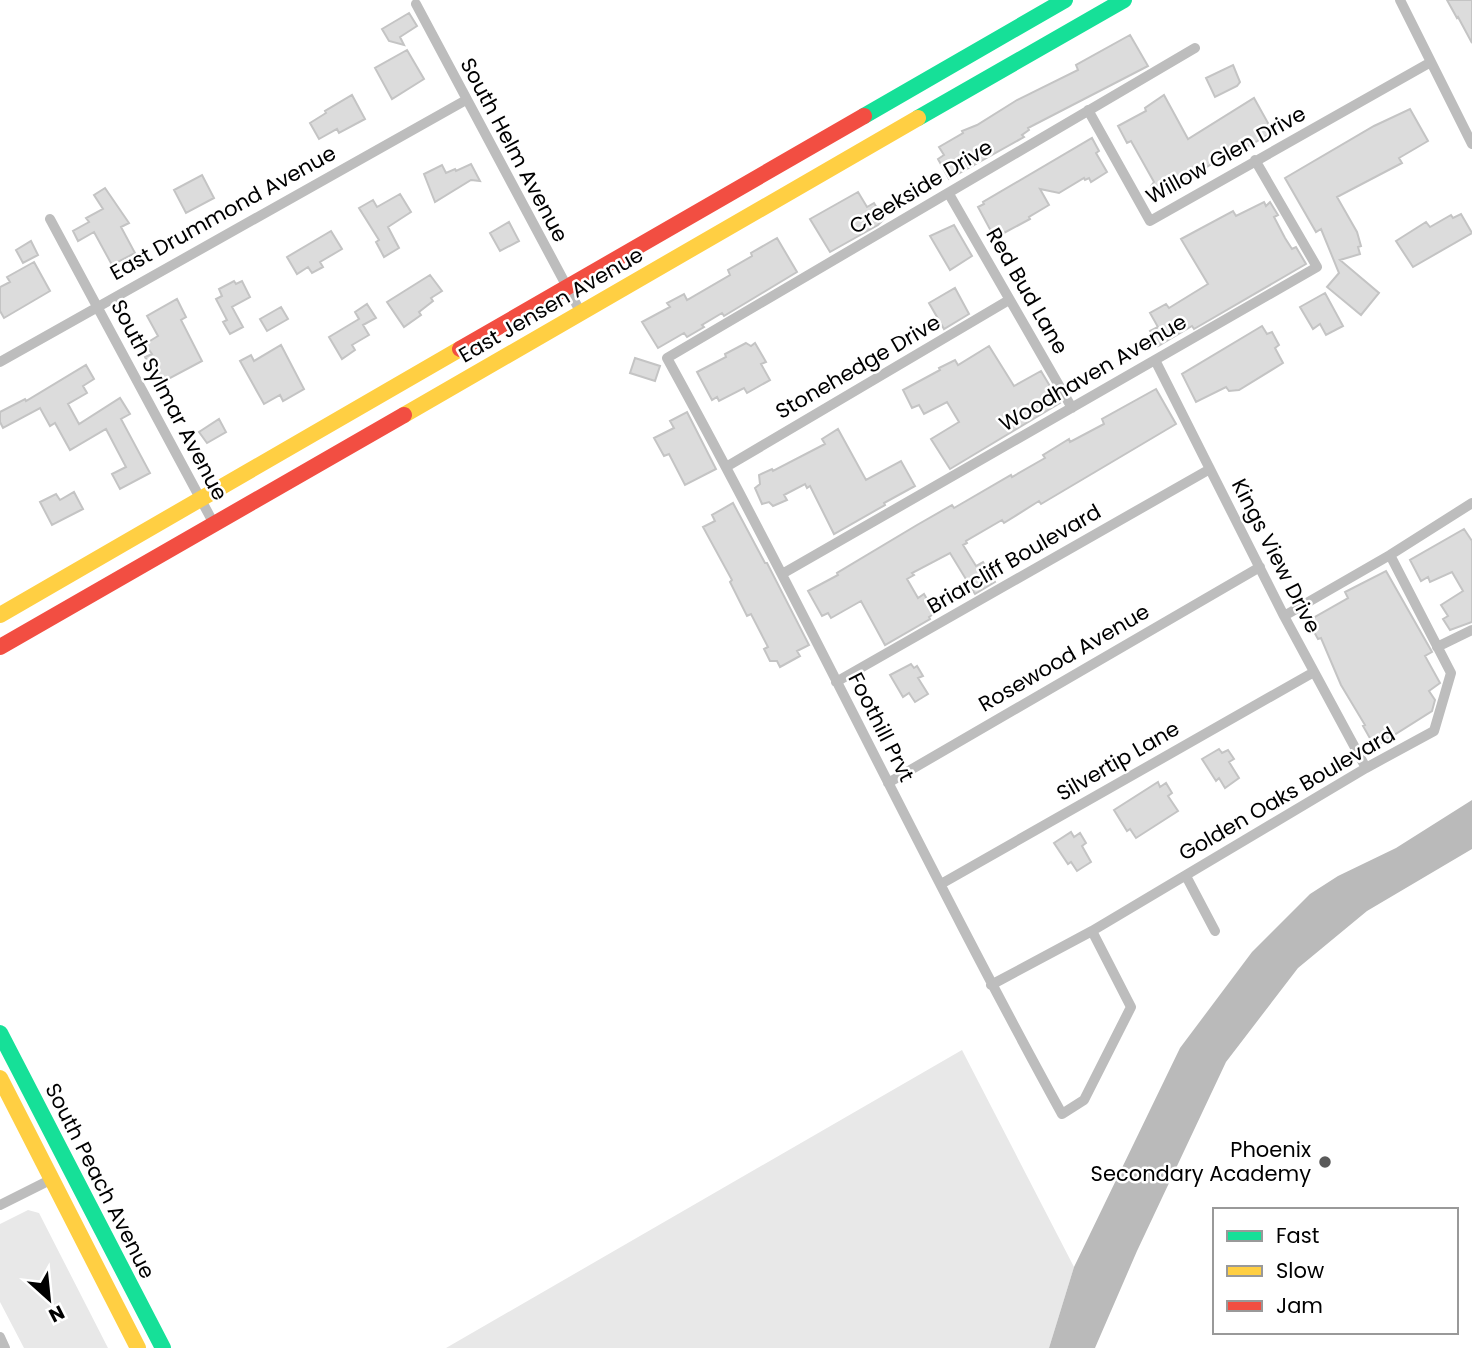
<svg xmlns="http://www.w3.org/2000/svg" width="1472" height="1348" font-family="Poppins,sans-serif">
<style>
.green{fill:#e8e8e8}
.water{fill:#bababa}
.building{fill:#dcdcdc;stroke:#c4c4c4;stroke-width:2}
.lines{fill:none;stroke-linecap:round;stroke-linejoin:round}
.street{stroke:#bdbdbd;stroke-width:10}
.fast{stroke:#16e098;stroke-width:16}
.slow{stroke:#ffcf43;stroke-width:16}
.jam{stroke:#f24e42;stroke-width:16}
.poi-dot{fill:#595959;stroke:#fff;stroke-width:2.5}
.labels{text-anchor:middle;stroke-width:5;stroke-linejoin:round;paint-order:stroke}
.street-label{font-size:21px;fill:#000;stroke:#fff}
.poi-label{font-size:21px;fill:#000;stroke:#fff;text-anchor:end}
</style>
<rect width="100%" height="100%" fill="#fff"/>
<path class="green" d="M962 1050 1074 1267 1049 1348H446Z
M28 1210 39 1213 108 1348H24L0 1302V1224Z"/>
<path class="water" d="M1472 800V849L1367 911 1298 968 1226 1062 1137 1251 1095 1348H1049L1074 1267 1180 1048 1252 952 1310 894 1338 876 1396 848Z"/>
<path class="building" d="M1447 0H1472V43L1458 17 1457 18Z
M409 13 417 26 400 37 404 45 389 41 382 29Z
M1130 35 1148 66 1028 128 1029 130 1022 135 1024 137 949 179 938 159 944 155 939 147 963 133 962 131 977 125 1017 100 1078 70 1076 65Z
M407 50 424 79 392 99 375 68Z
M1233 65 1240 82 1237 86 1215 97 1206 78Z
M352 95 365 119 339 133 337 129 319 139 310 123 326 113 325 111Z
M1164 95 1188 139 1254 98 1273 132 1217 164 1216 161 1168 193 1166 189 1156 195 1151 186 1154 182 1131 141 1127 143 1118 126 1146 111 1145 108Z
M1410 109 1428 141 1399 158 1402 163 1337 197 1357 232 1361 246 1358 247 1360 254 1340 260 1379 293 1361 315 1327 287 1339 273 1321 229 1316 232 1285 178 1374 126Z
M1092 138 1099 151 1096 153 1107 172 1091 182 1089 178 1085 180 1084 178 1059 193 1040 189 1049 205 1029 217 1030 219 1002 234 1000 229 992 233 978 207 984 204 983 202Z
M471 164 480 181 471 180 435 202 424 174 442 165 446 173 455 169 456 171Z
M202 175 214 198 186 213 174 190Z
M105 188 129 223 121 227 135 253 112 265 94 232 78 241 73 231 89 222 86 218 103 209 94 195Z
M858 192 867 207 874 203 884 219 878 225 830 252 810 219Z
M400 194 411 212 388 227 399 248 384 257 376 242 379 240 359 208 373 200 377 207Z
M1264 202 1266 206 1270 202 1278 215 1274 217 1285 238 1292 249 1296 247 1306 264 1194 329 1192 326 1158 346 1150 331 1158 327 1150 313 1166 304 1169 308 1208 284 1181 239 1233 211 1236 216Z
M1461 214 1472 233 1413 267 1396 241 1426 222 1430 227 1451 215 1453 218Z
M509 222 519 241 500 251 490 233Z
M954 225 972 256 950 270 930 236Z
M331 231 342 249 320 262 323 267 312 273 308 267 297 274 287 257Z
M777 238 797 272 724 316 722 313 702 325 704 327 687 337 684 333 658 348 642 322 670 307 667 303 684 294 687 300 730 275 728 270 752 256 751 253Z
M31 241 38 255 23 263 16 250Z
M34 262 50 291 4 318 0 311V287L10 282 7 277Z
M430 275 442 291 431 298 433 301 419 312 421 315 404 327 387 302Z
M234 281 236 284 242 281 250 297 232 307 243 327 230 334 223 322 227 320 216 299 222 296 219 289Z
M955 288 969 314 944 329 929 303Z
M1325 293 1343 326 1326 335 1320 324 1313 329 1300 307Z
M177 299 186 317 181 320 202 361 159 384 145 357 152 354 145 344 158 336 147 316Z
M367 304 376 318 363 325 369 335 352 345 355 350 342 359 329 337 359 319 355 312Z
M281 307 288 319 267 331 260 319Z
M1262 326 1267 334 1272 332 1279 345 1275 348 1283 363 1239 390 1229 391 1226 387 1196 402 1182 374Z
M746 343 751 346 755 343 766 362 761 364 770 380 747 393 744 388 719 401 717 397 712 400 697 372 726 357 725 354Z
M281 345 304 389 283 401 280 395 264 404 240 361 251 355 254 361Z
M989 346 1014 386 1041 371 1060 403 950 469 931 439 959 422 947 402 924 414 919 405 912 408 903 390 940 370 939 368 955 360 958 365Z
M635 358 660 366 655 381 630 373Z
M86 365 94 379 83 386 87 393 68 404 79 424 120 398 130 414 121 419 150 473 120 489 112 474 126 467 106 429 70 450 55 423 50 426 40 408 3 428 0 422V412L25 399 26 401Z
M1156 389 1176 424 1041 504 1039 501 1004 523 1002 520 966 541 967 543 963 545 976 566 983 562 995 582 975 594 950 553 912 573 914 575 907 579 918 598 924 594 935 613 929 617 930 619 885 645 861 601 831 618 828 613 822 616 808 591 838 575 837 573 917 525 952 505 954 508 1011 475 1012 477 1045 458 1043 455 1069 439 1070 442 1104 424 1102 419Z
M687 412 716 469 685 485 669 454 664 456 654 438 674 428 670 421Z
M219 419 226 432 207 443 199 432Z
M838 429 866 480 901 461 915 486 884 503 885 505 834 534 810 486 807 488 805 484 784 495 787 500 773 506 769 502 762 504 755 488 760 484 759 475 772 469 773 471 825 444 822 439Z
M74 492 83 509 52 525 40 502 56 494 60 500Z
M733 503 765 563H767L809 645 797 651 800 656 780 667 777 661H770L764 649 768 647 751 614 747 616 730 582 732 580 703 527 715 521 712 515Z
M1464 529 1472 541V622L1450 630 1443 619 1448 616 1441 605 1463 591 1452 572 1430 582 1428 577 1421 581 1410 560Z
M1386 571 1432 652 1425 656 1440 683 1429 691 1435 700 1432 711 1375 747 1363 726 1365 725 1341 685 1321 638 1318 639 1308 621 1348 598 1345 592Z
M911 664 914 668 917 666 923 676 918 678 928 694 915 702 909 693 903 697 890 675Z
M1219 749 1222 753 1228 750 1234 759 1229 762 1239 778 1225 788 1219 778 1216 781 1202 759Z
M1158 782 1160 787 1166 783 1172 793 1168 796 1178 811 1136 838 1130 829 1127 831 1114 810Z
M1071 832 1074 837 1080 833 1086 843 1082 846 1091 862 1077 871 1071 862 1068 864 1054 843Z"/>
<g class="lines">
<path class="street" d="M1400 0 1472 144
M416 4 581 313
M1088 110 1150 221 1431 62
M949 194 1072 408
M50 219 214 524
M1155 360 1284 616 1366 768
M0 362 466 100
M726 467 1009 300
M782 574 1317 267 1255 160
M1284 616 1390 555 1472 503
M1437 647 1472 630
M836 682 1210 469
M888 783 1260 567
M1186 876 1215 931
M941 884 1314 672
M1092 931 1131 1007 1084 1100 1062 1114C925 865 804 607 667 358L1195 48
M991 985 1092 931 1366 768 1434 731 1451 673 1390 555
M0 1205 50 1180
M0 1337 5 1348"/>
<path class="fast" d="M864 116 1065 0
M918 118 1124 0
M0 1033 163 1348"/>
<path class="slow" d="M404 415 918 118
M0 615 460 349
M0 1078 138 1348"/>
<path class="jam" d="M460 349 864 116
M0 647 404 415"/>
</g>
<circle class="poi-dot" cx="1325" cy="1162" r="7"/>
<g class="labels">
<g class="street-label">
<text transform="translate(514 150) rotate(62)" y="7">South Helm Avenue</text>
<text transform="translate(1226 155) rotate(-29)" y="7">Willow Glen Drive</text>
<text transform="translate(921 187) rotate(-31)" y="7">Creekside Drive</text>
<text transform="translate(223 213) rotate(-29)" y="7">East Drummond Avenue</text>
<text transform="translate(1027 291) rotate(60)" y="7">Red Bud Lane</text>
<text transform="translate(551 305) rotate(-30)" y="7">East Jensen Avenue</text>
<text transform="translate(858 367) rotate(-30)" y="7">Stonehedge Drive</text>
<text transform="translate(1093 373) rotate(-30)" y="7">Woodhaven Avenue</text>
<text transform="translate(169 400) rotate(62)" y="7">South Sylmar Avenue</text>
<text transform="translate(1276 556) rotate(63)" y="7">Kings View Drive</text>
<text transform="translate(1014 559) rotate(-30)" y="7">Briarcliff Boulevard</text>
<text transform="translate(1064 658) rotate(-30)" y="7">Rosewood Avenue</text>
<text transform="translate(881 727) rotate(63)" y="7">Foothill Prvt</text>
<text transform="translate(1118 761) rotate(-30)" y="7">Silvertip Lane</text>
<text transform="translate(1287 794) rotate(-30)" y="7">Golden Oaks Boulevard</text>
<text transform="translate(100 1181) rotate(63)" y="7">South Peach Avenue</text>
</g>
<g class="poi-label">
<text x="1311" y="1157">Phoenix<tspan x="1311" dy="24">Secondary Academy</tspan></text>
</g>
</g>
<rect x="1213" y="1208" width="245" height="126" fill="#ffffff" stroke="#999999" stroke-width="2"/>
<rect x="1227" y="1231" width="35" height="10" fill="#16e098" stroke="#999999" stroke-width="2"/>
<text x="1276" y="1243" font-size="21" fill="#000000">Fast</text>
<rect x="1227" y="1266" width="35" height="10" fill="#ffcf43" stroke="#999999" stroke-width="2"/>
<text x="1276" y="1278" font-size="21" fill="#000000">Slow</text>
<rect x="1227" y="1301" width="35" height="10" fill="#f24e42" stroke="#999999" stroke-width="2"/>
<text x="1276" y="1313" font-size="21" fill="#000000">Jam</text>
<g transform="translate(49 1299) rotate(153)" stroke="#ffffff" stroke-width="5" paint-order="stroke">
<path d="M0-5L12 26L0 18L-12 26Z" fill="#000000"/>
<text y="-10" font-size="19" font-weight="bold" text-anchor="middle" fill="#000000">N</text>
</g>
</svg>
